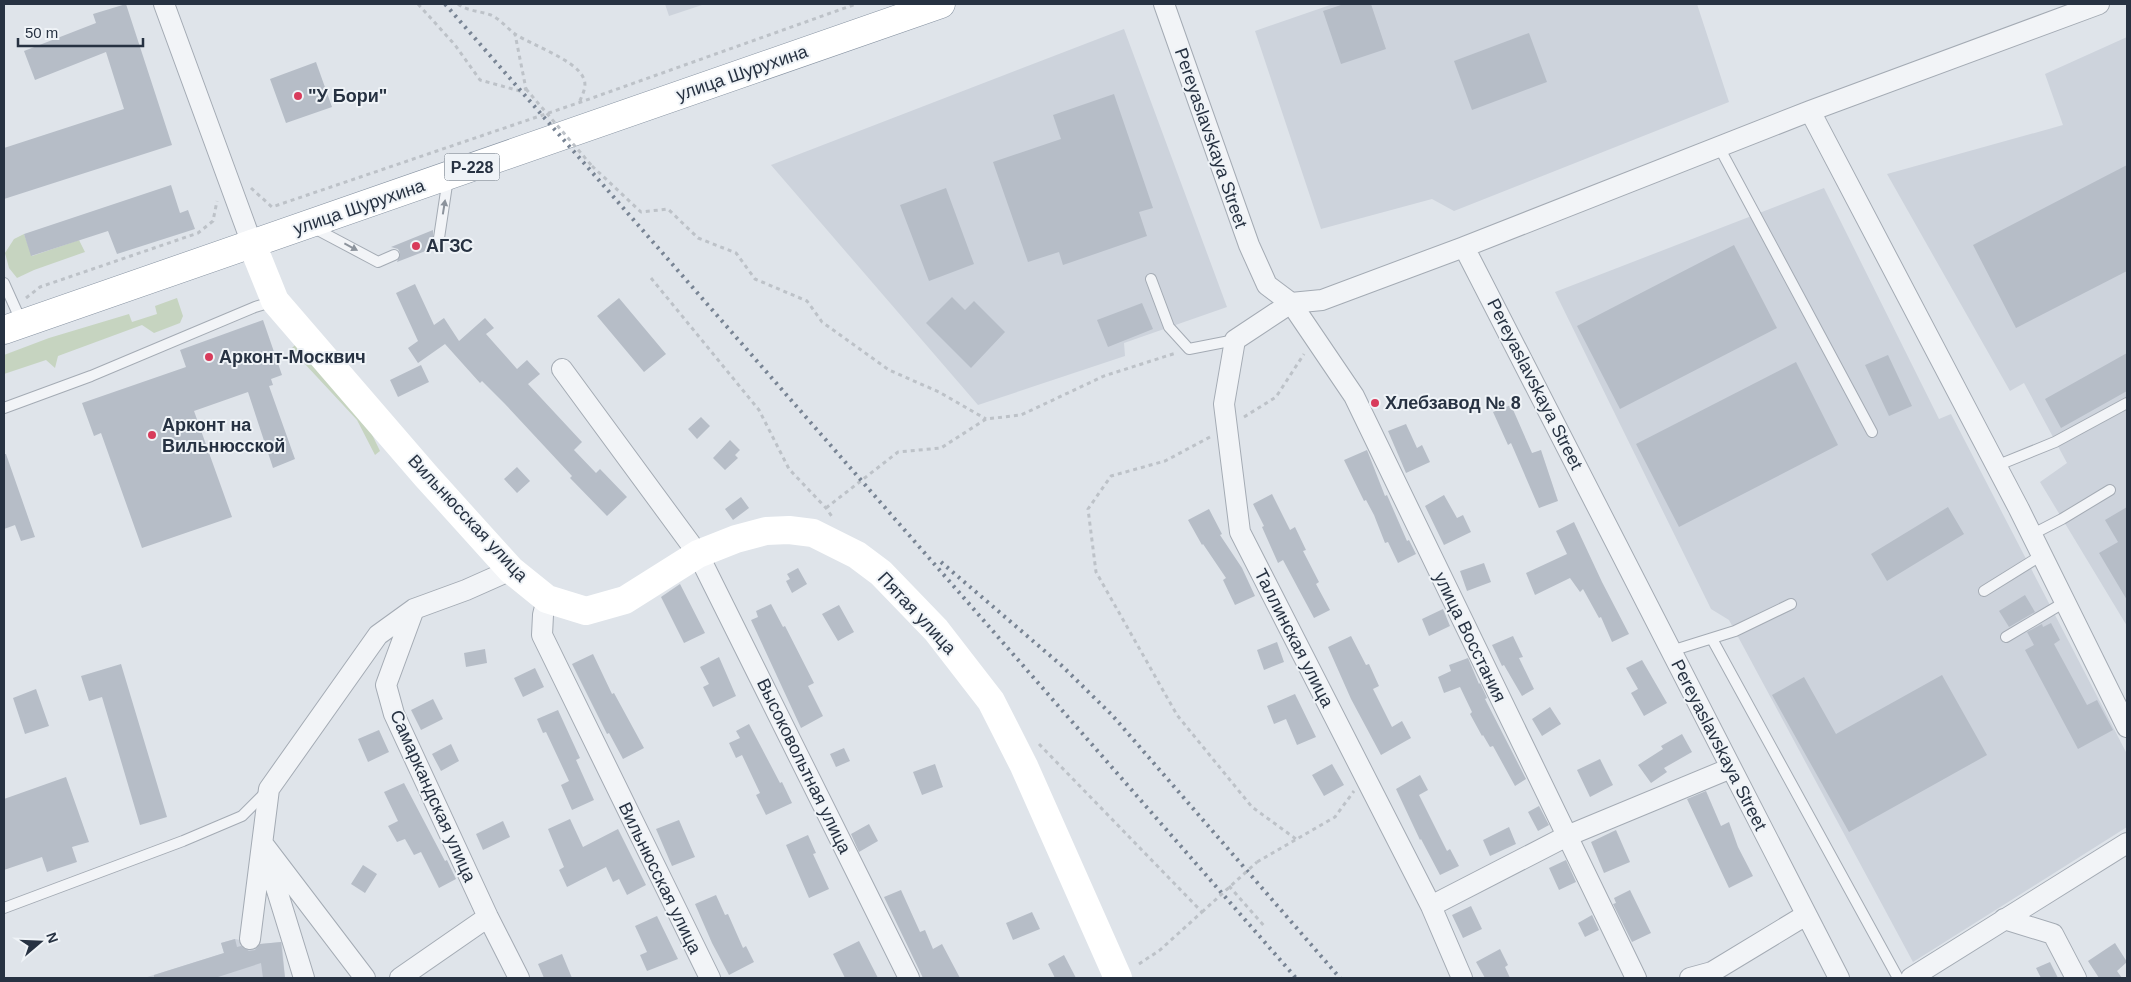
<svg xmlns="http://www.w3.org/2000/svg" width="2131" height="982" font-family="Helvetica,sans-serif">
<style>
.built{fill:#cdd3dc}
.green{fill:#c6d4c0}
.building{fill:#b6bdc7}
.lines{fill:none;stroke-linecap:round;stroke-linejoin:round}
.lane-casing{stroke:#a4abb4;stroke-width:12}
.street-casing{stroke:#a4abb4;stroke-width:22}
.highway-casing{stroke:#8692a1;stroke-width:29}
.path{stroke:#bdc2c8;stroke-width:3;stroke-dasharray:4 4;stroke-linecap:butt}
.lane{stroke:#f2f4f7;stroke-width:10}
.street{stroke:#f2f4f7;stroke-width:20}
.secondary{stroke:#fff;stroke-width:28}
.highway{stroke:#fff;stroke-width:28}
.rail{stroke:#788494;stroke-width:4;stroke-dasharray:2.5 5;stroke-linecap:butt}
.path-bridge{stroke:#bdc2c8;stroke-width:3;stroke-dasharray:4 4;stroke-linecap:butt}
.oneway{fill:#8c939c}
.poi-dot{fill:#d83b5b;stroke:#eff3f7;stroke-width:2}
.labels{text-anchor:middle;stroke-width:4;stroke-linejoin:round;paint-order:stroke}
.shield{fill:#eff3f7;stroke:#636c78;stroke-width:1}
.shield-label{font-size:16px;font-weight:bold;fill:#273242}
.street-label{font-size:18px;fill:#273242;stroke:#eff3f7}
.poi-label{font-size:18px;font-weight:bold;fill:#273242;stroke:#eff3f7;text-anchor:start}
</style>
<rect width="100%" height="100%" fill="#dfe4ea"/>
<path class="built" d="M665 4H705L669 16Z
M1333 4H1697L1729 102 1454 211 1432 199 1321 229 1255 31Z
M1124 29 1227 307 1124 343 1125 356 978 405 771 165Z
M2127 37V626L2040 482 2067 463 2024 383 2010 391 1887 174 2063 125 2045 74Z
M1824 188 1939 419 1951 414 2127 754V827L1913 962 1729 620 1711 609 1555 292Z
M235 939 260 944 282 942 285 978H144L224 953 221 943Z"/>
<path class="green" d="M24 234 32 256 79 240 85 252 34 270 17 278 9 268 5 253 14 239Z
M177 298 183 316 180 323 154 333 142 325 58 356 55 368 46 360 4 374V355L49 338 129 314 132 322 157 314 155 306Z
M296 344 363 416 380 451 375 455 357 420 291 349Z"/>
<path class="building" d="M126 4 172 145 4 199V148L124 109 106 52 35 80 24 51 96 23 93 14Z
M1344 4H1371L1386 49 1341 64 1323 11Z
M1529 33 1547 82 1472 110 1454 61Z
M316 62 332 107 286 123 270 79Z
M1114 94 1153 208 1139 212 1147 236 1063 265 1059 252 1028 262 993 162 1061 139 1053 115Z
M2127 165V271L2016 328 1973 245Z
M171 185 180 213 188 210 195 229 117 254 108 231 31 256 24 234Z
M946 188 974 264 929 281 900 205Z
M433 230V241L438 245H441L397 262 400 253 398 249 391 247Z
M1734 245 1777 328 1620 409 1577 326Z
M415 284 434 325 444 318 459 341 485 318 494 328 486 334 517 369 527 360 540 374 528 384 582 442 574 450 596 473 600 469 627 497 607 516 570 478 572 476 505 404 482 381 480 383 445 344 418 363 408 348 418 341 396 293Z
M952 297 965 310 974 301 1005 332 971 368 926 323Z
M619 298 666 354 644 372 597 316Z
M1142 303 1153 329 1108 347 1097 320Z
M263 320 282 375 271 379 273 385 269 386 295 459 273 468 248 392 194 411 232 517 142 548 101 433 94 436 82 403 186 367 180 350Z
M2127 353V391L2061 428 2045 399Z
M1888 355 1912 406 1889 416 1865 365Z
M1796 362 1838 445 1679 527 1636 444Z
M421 365 429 382 398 397 390 380Z
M1511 405 1532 453 1541 450 1558 501 1539 508 1511 443 1508 445 1493 412Z
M701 417 710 426 697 439 688 429Z
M1406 424 1417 448 1422 445 1430 462 1406 473 1388 431Z
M730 440 740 450 735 455 738 458 725 470 713 458Z
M1367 450 1385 496 1387 495 1407 541 1409 540 1416 554 1398 563 1388 542 1385 543 1374 515 1366 500 1364 501 1344 460Z
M4 454H6L35 537 21 541 15 525 4 529Z
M517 467 530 481 517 493 504 479Z
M1272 494 1290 530 1295 527 1306 550 1303 551 1319 582 1316 584 1330 610 1314 618 1283 560 1278 563 1262 527 1264 526 1253 504Z
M1444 495 1457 518 1463 515 1471 532 1444 545 1425 506Z
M741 497 749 508 733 520 725 509Z
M1948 507 1964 534 1887 581 1871 554Z
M2127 507V600L2099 553 2118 542 2105 520Z
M1209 509 1222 534 1220 535 1242 568 1255 596 1235 605 1223 580 1226 578 1203 544 1202 545 1188 520Z
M1574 522 1602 582 1629 634 1612 642 1601 617 1599 618 1583 589 1580 592 1570 578 1535 595 1526 573 1567 554 1556 531Z
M1484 563 1491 582 1467 591 1460 571Z
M798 568 807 584 792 593 786 581 790 579 787 574Z
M680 584 705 633 684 643 661 597Z
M2025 595 2035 612 2009 627 1999 611Z
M771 604 783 627 785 626 814 683 808 686 823 716 801 728 751 620 758 617 756 611Z
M839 605 854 632 838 641 822 614Z
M1443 609 1450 626 1429 636 1422 619Z
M2051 623 2060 640 2054 644 2087 705 2097 700 2113 730 2078 749 2025 650 2034 645 2027 632 2042 624 2043 627Z
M1351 636 1366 665 1369 664 1379 686 1373 689 1392 727 1402 721 1411 738 1381 755 1351 699 1328 647Z
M1513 636 1523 657 1519 658 1534 689 1522 696 1504 665 1502 666 1492 645Z
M1277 642 1284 662 1264 670 1257 650Z
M485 649 487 663 466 667 464 653Z
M593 654 612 694 614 693 644 748 623 759 609 733 607 734 572 664Z
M719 657 736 696 713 707 703 687 709 684 700 667Z
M1468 658 1479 684 1480 683 1487 698 1485 699 1526 779 1515 786 1493 746 1490 747 1483 735 1482 736 1470 714 1472 712 1460 687 1444 693 1438 677 1451 671 1449 665Z
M1642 660 1667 703 1644 716 1631 693 1638 689 1626 668Z
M121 664 167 817 140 825 102 697 89 701 81 676Z
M535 668 544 687 523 697 514 678Z
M1942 675 1987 755 1849 832 1772 695 1804 677 1836 734Z
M36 689 49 726 25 734 13 698Z
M1295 694 1316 737 1297 745 1286 719 1274 724 1267 706Z
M433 699 443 719 421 730 411 710Z
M1550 707 1561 724 1542 736 1532 719Z
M558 710 580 758 576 760 594 800 572 810 561 785 569 781 546 732 543 733 537 719Z
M749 724 780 783 782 782 792 803 766 815 756 795 760 793 742 755 736 758 729 743 740 738 736 731Z
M379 730 389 752 368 762 358 739Z
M1682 734 1692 752 1664 768 1667 772 1651 783 1638 765 1663 749 1661 746Z
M451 744 459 761 441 771 432 754Z
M844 748 850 761 836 767 830 754Z
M1600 759 1613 785 1590 797 1577 770Z
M935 764 943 787 922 795 913 772Z
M1332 764 1344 785 1324 796 1312 775Z
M1420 775 1428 790 1419 795 1447 851 1450 849 1459 866 1440 875 1421 839 1420 840 1396 789Z
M66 777 89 842 72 847 77 862 47 872 42 857 4 870V799Z
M404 783 445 861 447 860 456 879 439 888 421 852 414 855 405 839 397 842 388 826 398 821 384 792Z
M1706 791 1721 826 1729 822 1738 847 1753 876 1729 888 1687 799Z
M1539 806 1549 825 1538 831 1528 812Z
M570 819 583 847 618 829 646 885 627 895 619 879 613 882 606 867 567 887 559 870 564 867 548 829Z
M679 820 695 857 672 866 656 829Z
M503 821 510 837 483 850 476 834Z
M869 824 878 841 859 852 851 834Z
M1509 827 1516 844 1490 856 1483 840Z
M1616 830 1630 862 1604 873 1591 842Z
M808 835 816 853 813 854 829 889 809 898 786 845Z
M1566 860 1576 882 1559 890 1549 868Z
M363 865 377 874 365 893 351 884Z
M901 890 920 932 925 930 933 949 942 944 960 978H923L884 897Z
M1630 890 1651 933 1632 942 1613 904 1616 903 1614 898Z
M716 895 725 915 728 914 743 948 746 946 754 962 729 975 712 943 695 904Z
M1471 906 1482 929 1463 938 1452 915Z
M1032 912 1040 929 1013 940 1006 923Z
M1592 915 1599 930 1585 937 1578 923Z
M657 916 678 959 647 971 640 955 647 952 635 926Z
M235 939 237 947 241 946 249 951 255 950 260 944 281 942 285 978H263L261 963 215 978H154V975L224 953 221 943Z
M859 941 878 978H845L833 954Z
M2115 943 2127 962 2117 971 2122 978H2099L2088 961Z
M1500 949 1508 965 1505 967 1510 978H1485L1476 962Z
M562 954 572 978H544L538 964Z
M1064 955 1076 978H1055L1048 964Z
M2050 962 2058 978H2041L2036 968Z"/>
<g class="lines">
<g class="lane-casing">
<path id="lane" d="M1719 147 1872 432
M314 228 378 262 394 255
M439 238 448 178
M1151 279 1169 327 1189 349 1235 340
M4 283 22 323
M4 408 91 376 255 307 275 301
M1996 466 2055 442 2127 403
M2031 535 2062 519 2110 490
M1984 591 2042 555
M2006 637 2065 602
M1712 639 1898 978
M1671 651 1735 631 1791 604
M4 908 183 841 242 816 267 791"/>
</g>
<g class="street-casing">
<path id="street" d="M164 4 252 244
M1164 4 1249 245 1267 285 1291 303 1322 300 1464 247 1839 978
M1810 111 2019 509 2127 727
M1464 247 1810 111 2099 4
M562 369 698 554 909 978
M547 599 543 615 542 635 710 978
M414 609 386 685 394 714 488 917 519 978
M263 844 365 978
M267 858 304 978
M1431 906 1567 836 1731 768
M2004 919 2053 934 2076 978
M250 939 269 789 378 635 414 609 466 590 511 570
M400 978 488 917
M1462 978 1431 906 1240 532 1224 404 1235 340 1291 303 1354 396 1636 978
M1690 978 1712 972 1806 915
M1911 978 2127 843"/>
</g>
<g class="highway-casing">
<path id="highway" d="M4 330 941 4"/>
</g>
<path class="path" d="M418 4 455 45 480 80 520 91 526 89 515 34
M458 4C467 11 480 11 491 15 500 19 507 28 515 34 532 45 575 60 583 77 588 86 582 95 579 103
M592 166 641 212 668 209 698 238 736 253 755 279 807 301 822 322 889 370 939 392 986 419
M251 188 272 207 578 103 856 4
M651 278 759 410 789 469 826 508 833 518
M26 298 40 287 198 233 213 221 217 201
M1244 417 1276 397 1304 354
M1210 437 1165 461 1111 476 1088 509 1096 572 1177 715 1252 807 1296 839
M826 508 898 452 941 448 986 419 1021 415 1104 376 1176 353
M1039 744 1202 912 1160 950 1136 966
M1257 862 1335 817 1354 791
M1229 886 1265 927"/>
<use href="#lane" class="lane"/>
<use href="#street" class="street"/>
<path class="secondary" d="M252 244 275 301 426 476 511 570 547 599 586 611 625 600 698 554 736 539 766 531 789 530 813 533 857 555 881 573 936 630 991 701 1024 766 1118 978"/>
<use href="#highway" class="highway"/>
<path class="rail" d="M445 4 1296 978
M941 562 1061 665 1112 715 1340 978"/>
<path class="path-bridge" d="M526 89 592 166
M1202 912 1257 862"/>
</g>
<defs><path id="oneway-solid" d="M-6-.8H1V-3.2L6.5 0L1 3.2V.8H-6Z" transform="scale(1.25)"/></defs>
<g class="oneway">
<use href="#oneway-solid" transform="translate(444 207) rotate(-81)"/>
<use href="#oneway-solid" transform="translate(351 247) rotate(28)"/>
</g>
<g class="poi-dot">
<circle cx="298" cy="96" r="5"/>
<circle cx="416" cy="246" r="5"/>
<circle cx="209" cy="357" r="5"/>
<circle cx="1375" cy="403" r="5"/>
<circle cx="152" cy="435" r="5"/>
</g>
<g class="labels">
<rect class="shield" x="444.5" y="153.5" width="55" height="27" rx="4"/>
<g class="shield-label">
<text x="472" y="173">Р-228</text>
</g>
<g class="street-label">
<text transform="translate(742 73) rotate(-19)" y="6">улица Шурухина</text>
<text transform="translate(1211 138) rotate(71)" y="6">Pereyaslavskaya Street</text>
<text transform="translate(359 207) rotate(-19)" y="6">улица Шурухина</text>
<text transform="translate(1535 384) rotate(63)" y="6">Pereyaslavskaya Street</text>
<text transform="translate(468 518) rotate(47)" y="6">Вильнюсская улица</text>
<text transform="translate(917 613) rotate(47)" y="6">Пятая улица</text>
<text transform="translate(1470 637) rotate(64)" y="6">улица Восстания</text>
<text transform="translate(1294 638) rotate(63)" y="6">Таллинская улица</text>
<text transform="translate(1719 745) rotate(63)" y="6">Pereyaslavskaya Street</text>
<text transform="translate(804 766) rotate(64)" y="6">Высоковольтная улица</text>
<text transform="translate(433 796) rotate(66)" y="6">Самаркандская улица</text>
<text transform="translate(660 878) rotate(64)" y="6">Вильнюсская улица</text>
</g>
<g class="poi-label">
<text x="308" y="102">"У Бори"</text>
<text x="426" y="252">АГЗС</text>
<text x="219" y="363">Арконт-Москвич</text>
<text x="1385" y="409">Хлебзавод № 8</text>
<text x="162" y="431">Арконт на<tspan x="162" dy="21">Вильнюсской</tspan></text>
</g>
</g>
<rect width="2131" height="982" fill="none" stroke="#273242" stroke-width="10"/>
<g transform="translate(40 942) rotate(71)" stroke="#eff3f7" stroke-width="4" paint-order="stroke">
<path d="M0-4L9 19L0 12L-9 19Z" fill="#273242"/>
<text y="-8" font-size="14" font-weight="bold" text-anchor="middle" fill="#273242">N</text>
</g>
<path d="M18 38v8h125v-8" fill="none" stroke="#273242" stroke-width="2.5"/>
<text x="25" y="38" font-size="15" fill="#273242" stroke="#eff3f7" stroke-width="4" paint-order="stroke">50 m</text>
</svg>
